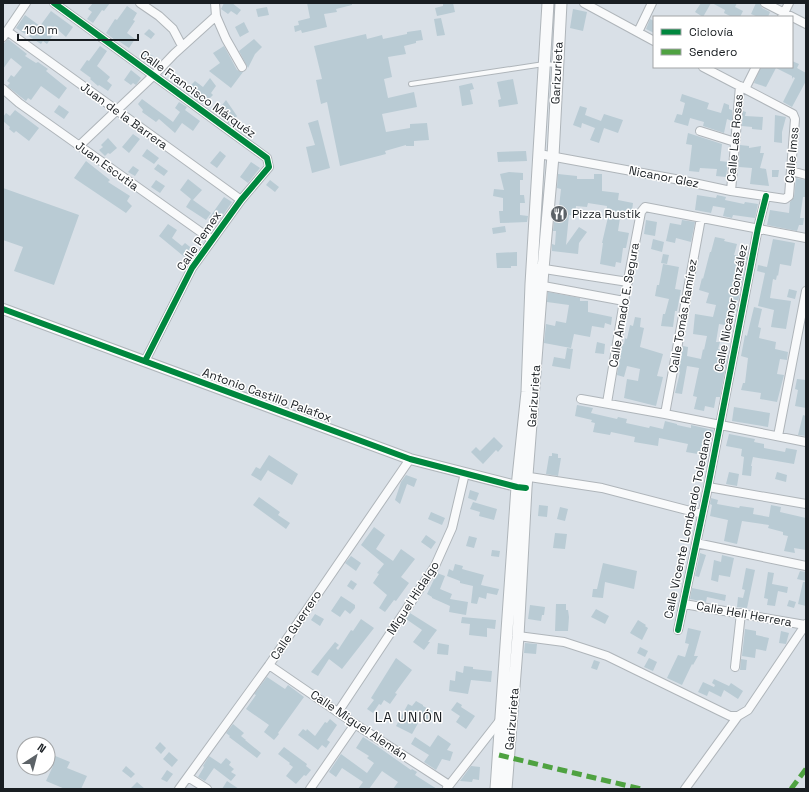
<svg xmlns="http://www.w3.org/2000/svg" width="809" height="792" font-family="'Space Grotesk',sans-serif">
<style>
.building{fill:#b9cbd4}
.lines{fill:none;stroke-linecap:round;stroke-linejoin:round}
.service-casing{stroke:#afb5ba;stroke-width:6}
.minor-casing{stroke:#afb5ba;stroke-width:10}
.tertiary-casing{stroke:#afb5ba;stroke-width:12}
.secondary-casing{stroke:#afb5ba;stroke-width:13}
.service{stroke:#f9fafb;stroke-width:4}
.minor{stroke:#f9fafb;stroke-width:8}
.tertiary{stroke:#f9fafb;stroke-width:10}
.secondary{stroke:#f9fafb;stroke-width:11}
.quiet{stroke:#4fa241;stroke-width:5;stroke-dasharray:10 5;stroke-linecap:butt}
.cycleway-casing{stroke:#fff;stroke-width:8}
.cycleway{stroke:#00873e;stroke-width:6}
.labels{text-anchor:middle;stroke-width:3;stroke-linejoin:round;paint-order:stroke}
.street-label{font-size:12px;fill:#191e22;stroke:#fff}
.poi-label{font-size:12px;fill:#191e22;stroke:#fff;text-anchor:start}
.quarter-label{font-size:14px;letter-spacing:1px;fill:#191e22;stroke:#fff}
</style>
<rect width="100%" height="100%" fill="#d9e0e7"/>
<path class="building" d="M93 3H110L104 11 102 10 93 23 87 19 92 12 88 9Z
M224 3H232L241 10 237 15 231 11 228 14 221 9Z
M307 3H352V5L336 9 337 12 324 14 327 27 302 33 301 30 295 32 294 26 299 25 298 21 310 18Z
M443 3H453L455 12 437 16 435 8 443 6Z
M701 3H711L703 17 695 12Z
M712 3H737L735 7 743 11 740 17H732L724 13 725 10Z
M756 3H760L762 8 770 12 768 17H758L751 14Z
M127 6 137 13 133 20 135 21 127 33 135 39 129 48 117 40 116 41 106 33 115 19 117 20Z
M267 7 269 15 258 17 256 9Z
M573 9 587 12 583 31 570 28Z
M51 11 73 27 66 37 57 29 47 44 43 41 41 44 16 28 25 15 40 26Z
M441 18 445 35 437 36 434 19Z
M650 19 654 21V33L646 29Z
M244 22 249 32 240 37 235 27Z
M149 29 155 34 151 39 144 34Z
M421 30 423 40 416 41V43L404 46 406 54 388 57 392 77 384 79 388 98 414 92 417 107 382 114 386 132 410 128V124L427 123 429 140 414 141V146H406V145L385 151 386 154 340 166 327 102 321 104 316 80 322 79 314 46 366 34 367 39 382 35 383 39 407 34V32Z
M8 39 27 54 25 56 36 63 38 62 48 69 46 71 67 88 59 99 41 86 31 100 28 98 26 101 7 86 10 83 7 81 11 75 14 77 22 67 11 58 3 69V44Z
M254 39 262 47 255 54 248 68 239 51Z
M100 46 107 51 97 66 110 77 107 81 112 85 108 91 99 85 98 86 90 79 91 78 80 70 87 60 89 61Z
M224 46 237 70 243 72 231 88 209 71 220 63 213 53Z
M146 52 153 56 149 61 143 57Z
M792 61 799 64 797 68 806 73V81L792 107 783 102 795 78 793 77 792 79V76L776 68 766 87 754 83 761 67H792Z
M131 70 141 78 136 85 133 83 131 85 124 80Z
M210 78 216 86 211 93 213 95 209 99 207 98 203 104 195 98 199 92 191 85 195 81 203 87Z
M513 79 518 104 499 107 498 100 501 99 497 82Z
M472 83 474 89 470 90 473 104 462 106 459 86Z
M682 94 709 103 707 109 721 113 724 103 729 105V109L732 110V121L727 119 724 133 703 126 704 122 690 118 688 126 674 122 677 114 682 115 685 103 680 101Z
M142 99 173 122 180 112 175 108 179 102 187 107 185 110 200 121 193 131 182 123 175 133 159 119 156 122 142 112 143 110 138 104Z
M226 100 237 116 231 125 216 113Z
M59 105 69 112 64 119 54 112Z
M580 106 587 108 585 115 601 121 604 114 623 120 618 133 604 128 599 143 590 140 595 128 582 123 581 128 573 125Z
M15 110 39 128 29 141 16 131 14 133 9 129 10 127 3 121V117L6 113 10 116Z
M743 111 746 112 745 116 763 117 762 130 752 129V127L742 126Z
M775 115 786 117 782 132V143L774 142Z
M318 120 330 168 312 173 306 147 315 145 308 123Z
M688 133 722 144 720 161 728 162 726 177 716 176 717 169 700 168 699 172 689 171 692 145 686 144Z
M133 134 140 139 129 153 122 147Z
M108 138 117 148 110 154 108 153 105 156 99 150 103 147 101 145Z
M740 145 749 146V148L761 146 760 153H764L760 168 766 169 769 186 750 184 752 168 739 167Z
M147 149 159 158 154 164 142 156Z
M220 151 226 156 217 168 210 163Z
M526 151 527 161 498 162 497 152Z
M86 161 110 180 108 182 130 196 127 201 132 206 126 213 74 178Z
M251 162 260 168 248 183 240 177Z
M158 164 168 171 164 176 154 169Z
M133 166 139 170 135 176 128 172Z
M772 170H779L778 177H772Z
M509 172 523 173V180H520V195H524L525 203H520V215L528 216 527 222 500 223 499 211H503V198L493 196 494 189 504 190 500 174Z
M558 174 577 176V179H594V174H602V191L619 193 618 200 633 203 632 211H628L627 219 620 218 618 231 629 233 626 248H623L621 263 616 262 615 267 600 264 603 243H602L608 217H606L607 206 588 203 587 207 576 206 575 216 569 215 566 245 579 227 587 232 579 243 578 254 552 251V244L555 245 556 231H553L556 206 559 207 561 189 557 188Z
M796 178 806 180 805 197H803L800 218H804L803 225H799L797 231 767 225 770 210 789 213 790 202 794 197Z
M188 179 202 190 193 200 211 213 206 220 186 207 191 199 180 190Z
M156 180 165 186 160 193 151 187Z
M270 180 279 187 275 192 266 185Z
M3 188 79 215 54 285 14 271 23 247 3 240Z
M697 195 716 198 717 195 726 197 725 200 744 204 745 202 758 204 755 218 733 215 732 218 723 216 725 208 713 206 711 213 695 210Z
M224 197 232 202 217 224 209 218Z
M646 220 657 222 655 236 644 234Z
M682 220 695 222 691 242 676 238 675 243 666 241 670 223 681 225Z
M168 224 177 230 172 238 182 246 185 243 194 250 187 259 159 236Z
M505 226 506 232 493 234 492 228Z
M715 237 725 239 724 241 737 244 734 255 747 257 736 312 730 310 728 320 726 319 725 325 719 324 716 342H720L718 349 722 350 721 353 728 355 720 397H716L714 408 705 406 704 411 694 409 697 397 693 396 699 368 687 366 682 394 675 393 680 372 678 371 683 346 688 347 687 356 701 359 703 349 704 350 707 336 693 334 695 314 713 317 716 305 706 303 709 293 699 290 702 278 703 279 710 252H711Z
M653 239 664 242 662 252 651 249Z
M773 239 795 243 791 266 780 264 778 276 777 275 776 280 773 279 770 298 791 301 786 329 771 327 774 310 758 306 765 273 757 271 758 265 767 267Z
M517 252V266H511V268H497L496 253Z
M663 254 669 255 667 264 661 263Z
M663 264 679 267 675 289 681 290 677 311H675L673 327 661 326 663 314H665L669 299 655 296 657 285H659Z
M789 289 797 291 795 299 787 297Z
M548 292 580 298V301H588V312L612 317 611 325 605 323 604 328 592 326 590 337 574 334 571 348 544 343 546 324 555 326 556 321 566 323 569 305 547 302Z
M754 307 762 309 758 327 761 328 759 338 776 342 775 349 788 352 787 360 780 359 777 374 784 375 777 402 760 399 761 393 741 390 743 383H745L748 358 741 356 745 335 747 336Z
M635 317 641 318 640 327 644 328 640 347 663 354 657 376 663 377 656 406 624 398 627 379 638 381 640 369 627 366 624 377 617 375 622 344H624L625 338 627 339 630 325 633 326Z
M597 342 605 344 604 354 595 353Z
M567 348 573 349 570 369 552 366 554 357 565 359Z
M797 379 806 380V408L795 406 798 390 795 389Z
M577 405 593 408 591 413 617 419 618 417 627 419 626 423 649 428 650 426 663 429 665 421 677 424V425L691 428V425L713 430 711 441 707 440 704 455 686 452 688 444 659 438 658 446 634 442 635 437 611 432 610 435 593 432 595 423 591 422 592 420 575 416Z
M734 407 770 413 768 427 732 421Z
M803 415 806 416V436L798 435Z
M729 434 755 439 754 442 764 444V448L785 452 786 448 797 450 794 464 753 457 751 466H752L751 476 742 475 744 457 741 456 742 449 726 446Z
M494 437 503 446 498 452 496 450 483 464 471 452 476 447 480 451Z
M552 453 558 454V458H561L558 476 546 474 549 456H552Z
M269 455 298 474 292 485 269 471 268 470 261 481 251 475 256 467 260 469Z
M729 472 739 474 737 486 726 484Z
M777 472 787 475 786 482 775 479Z
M406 475 417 479 414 487 407 484 400 504 395 500 401 482Z
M470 490 479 493 476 501 468 498Z
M259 497 280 512 278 515 290 523 286 529 253 505Z
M711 498 718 500 717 504 739 508 740 506 754 508 753 514 769 517 771 505 781 507 780 512 806 518V550L794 548 795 553 784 551 788 536 783 535V532L768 528 769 525 742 521 737 544 724 541 728 520 710 516 712 505 710 504Z
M473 502 497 509 494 520 479 516 480 512 470 509Z
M539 505 548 506 547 517 538 516Z
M560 507 568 509 565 521 557 519Z
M431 512 445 518 442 525 428 519Z
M374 527 385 535 376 549 393 561 401 549 415 559 401 577 409 583 396 601 394 600 385 612 379 608 387 595 373 583 379 574 377 573 384 564 361 545Z
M555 533 567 534 565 549 553 548Z
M426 535 436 542 431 549 421 542Z
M469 536 477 538 474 548 466 546Z
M492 550 500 551 499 557 491 556Z
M700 553 706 555 699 577 695 576Z
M722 555 734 558 730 577 719 575 718 582 711 580 714 560 721 562Z
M351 556 361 563 356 571 345 563Z
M603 563 637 571 634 589 605 582 603 598 592 597 593 589H597Z
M455 564 463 566 462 569 484 575 481 585 499 589 497 595 487 593 486 599 479 597 477 604 471 603 473 586 460 583V581L447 576 449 569 453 571Z
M746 568 755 570 747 608 737 607 738 597 743 598 745 590 742 589Z
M800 571 806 572V581L797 579Z
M768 572 774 573 772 584 788 587 787 593 778 591 775 606 767 605 768 599 764 598Z
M437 573 445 576 440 589 452 594 450 599 468 602 466 615 449 612 450 606 432 598V597L427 594Z
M351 580 357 584 353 590 347 586Z
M803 582H806V606L798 604Z
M692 588 726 595 725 601 707 597 706 602 690 599Z
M341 596 355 605V608L350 614 345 610 340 617 331 611Z
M789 600 796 602 794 608 787 606Z
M556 604H566V610H568L569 617 568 631H555Z
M530 605 545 607 544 615H542L541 621 528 619Z
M596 609 609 616 605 624 591 617Z
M410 613 437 630 428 642H430L424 650 413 642 422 630 406 619Z
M315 614 324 619 320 626 311 620Z
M462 617 496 620 495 629 487 628V637L469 635 470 624 461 623Z
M361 619 374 628 342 669 329 659 318 676 311 672 335 642 339 645 336 648 338 650 351 630 353 631Z
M638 620 646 625 645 626 648 628 642 640 630 633Z
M688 628 701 631 694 656H698L693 665 692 664 682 685 667 678 678 655 685 657 689 644 685 643Z
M745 629 756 631V635L769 638 766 651 756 649 755 658 742 656Z
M781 631 789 633 786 644 779 643Z
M438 643 449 645 448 655 437 654Z
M525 643 537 644 536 654 524 653Z
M640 647 648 651 645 657 637 653Z
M396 658 412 670 395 693 397 694 390 704 384 700 381 705 379 704 373 713 367 709 374 700 371 698Z
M649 658 657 662 653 671 644 667Z
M741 659 747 660 746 670H740Z
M594 660 600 662 597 670 591 668Z
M464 666 473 667V669L492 671 491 682 471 680 468 694 449 691 450 680 455 681 456 671 463 673Z
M267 677 285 689 288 685 304 697 278 733 279 734 274 740 264 732 269 725 246 709 256 695 254 694Z
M714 679 729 686 731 683 743 691 738 699 724 690 721 697 709 691 707 696 698 692 703 682 714 687 715 685 712 683Z
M416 701 423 705V706L436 713 430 723 421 718 412 734 396 726 408 704 412 706Z
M457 702 462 705 461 707 475 716 466 729 456 722 460 716 451 710Z
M330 719 337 725 327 740 330 742 326 748 322 745 318 750 298 735 303 729 306 731 307 729 315 736 325 722 327 723Z
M233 724 244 733 241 736 246 740H245L261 753 257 758 229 737 230 736 226 733Z
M438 735 451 744 447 750 453 752 450 761 442 759 436 770 424 762 429 755 411 744 415 737 430 747Z
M363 737 377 746 411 770 412 769 417 772 415 775 437 789H393L398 782 382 771 369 789H358L363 782 342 768 336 777 329 772 341 754 367 773 374 763 367 758 369 756 356 748Z
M160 742 166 748 161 754 155 748Z
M284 747 307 764 306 766 311 770 306 776 304 775 296 784 286 776 293 767 289 764 290 763 278 754Z
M169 752 178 760 172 767 163 759Z
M48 753 70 762 67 768 87 776 81 789H65L46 781 53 766 48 764Z
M209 756 221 764 226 758 231 762 229 765 234 769 231 772 236 775 231 781 214 768 205 781 198 777 204 767 203 766Z
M126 766 135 774 131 778 122 771Z
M471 766 480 767 479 780 473 779 472 782 460 781Z
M167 770 173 774 167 782 161 779Z
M227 781 239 789H222Z
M137 782 145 789H130Z"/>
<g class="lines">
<g class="service-casing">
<path id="service" d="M411 84 544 64 557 65"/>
</g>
<g class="minor-casing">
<path id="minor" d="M54 3 267 158 269 167 241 200 192 268 145 361
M140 3 159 16 173 29 182 46
M215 3 216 16 226 39 242 67
M584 3 654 41
M765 3 806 24
M782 17 789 3
M7 31 241 200
M638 32 652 3
M3 37 26 3
M3 89 19 103 212 240
M745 89 756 67
M700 131 735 142
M79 146 154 75 174 54 216 16
M539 154 675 179 731 191 785 199 789 196 795 119 793 114 703 67
M791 171 806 175
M731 191 740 86
M538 268 628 282
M538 285 624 301
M581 399 665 414 806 442
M607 403 624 301 641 212 645 207 806 238
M665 414 701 218
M778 436 806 291
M523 476 602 488 702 514
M708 487 806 504
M696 543 806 566
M684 604 805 625
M678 630 708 487 758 228 766 196
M518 636 564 642 607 656 730 716H738
M269 665 355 724 449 785
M735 667 741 613
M338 712 435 566 452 528 465 473
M188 777 207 789
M447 788 501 719
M179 789 269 665 410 459
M310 789 355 724
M685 789 738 716 748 710 806 624"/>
</g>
<g class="tertiary-casing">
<path id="tertiary" d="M3 309 410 459 524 488"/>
</g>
<g class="secondary-casing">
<path id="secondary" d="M496 789 517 487 527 392 531 284 548 3
M506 789 518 636 526 488 543 269 553 156 561 3"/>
</g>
<use href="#service" class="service"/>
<use href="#minor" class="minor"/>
<use href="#tertiary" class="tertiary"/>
<use href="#secondary" class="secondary"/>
<path class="quiet" d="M499 755 641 789
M791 789 806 769"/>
<g class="cycleway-casing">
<path id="cycleway" d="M54 3 267 158 269 167 241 200 192 268 145 361
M3 309 410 459 517 487 526 488
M678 630 708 487 758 228 766 196"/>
</g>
<use href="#cycleway" class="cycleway"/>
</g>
<defs>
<g id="restaurant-disc" transform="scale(0.9)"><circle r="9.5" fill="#5c6267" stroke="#fff"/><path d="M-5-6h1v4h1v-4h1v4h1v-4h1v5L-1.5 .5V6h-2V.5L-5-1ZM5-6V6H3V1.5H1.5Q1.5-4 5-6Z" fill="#fff"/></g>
</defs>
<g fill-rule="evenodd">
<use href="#restaurant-disc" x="559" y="214"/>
</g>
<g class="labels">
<g class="street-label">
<text transform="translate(557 73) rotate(-87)" y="4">Garizurieta</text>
<text transform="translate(198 94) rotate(36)" y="4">Calle Francisco Márquéz</text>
<text transform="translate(124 116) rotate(36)" y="4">Juan de la Barrera</text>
<text transform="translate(735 138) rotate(-85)" y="4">Calle Las Rosas</text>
<text transform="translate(792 155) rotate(-85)" y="4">Calle Imss</text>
<text transform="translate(107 166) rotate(36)" y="4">Juan Escutia</text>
<text transform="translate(664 177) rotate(11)" y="4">Nicanor Glez</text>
<text transform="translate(199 241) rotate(-56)" y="4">Calle Pemex</text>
<text transform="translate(624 305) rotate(-80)" y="4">Calle Amado E. Segura</text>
<text transform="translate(731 308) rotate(-79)" y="4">Calle Nicanor González</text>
<text transform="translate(683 316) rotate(-80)" y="4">Calle Tomás Ramírez</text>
<text transform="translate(267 395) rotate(20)" y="4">Antonio Castillo Palafox</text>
<text transform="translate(534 396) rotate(-86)" y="4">Garizurieta</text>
<text transform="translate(688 525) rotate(-78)" y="4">Calle Vicente Lombardo Toledano</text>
<text transform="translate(413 598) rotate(-57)" y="4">Miguel Hidalgo</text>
<text transform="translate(744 614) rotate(10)" y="4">Calle Heli Herrera</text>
<text transform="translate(296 625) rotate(-56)" y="4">Calle Guerrero</text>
<text transform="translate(512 719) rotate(-85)" y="4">Garizurieta</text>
<text transform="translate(359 725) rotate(34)" y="4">Calle Miguel Alemán</text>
</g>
<g class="poi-label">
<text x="572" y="218">Pizza Rustik</text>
</g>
<g class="quarter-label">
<text x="409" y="722">LA UNIÓN</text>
</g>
</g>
<rect width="809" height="792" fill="none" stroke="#191e22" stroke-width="8"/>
<rect x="653" y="16" width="140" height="52" fill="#ffffff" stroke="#a3a5a7"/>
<rect x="661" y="29" width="20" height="6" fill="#00873e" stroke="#a3a5a7"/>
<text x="689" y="36" font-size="12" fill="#191e22">Ciclovía</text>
<rect x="661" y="49" width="20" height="6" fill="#4fa241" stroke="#a3a5a7"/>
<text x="689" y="56" font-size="12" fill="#191e22">Sendero</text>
<g transform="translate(36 756) rotate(36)"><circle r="19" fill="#ffffff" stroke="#a3a5a7"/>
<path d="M0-3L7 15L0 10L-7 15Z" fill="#5c6267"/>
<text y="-6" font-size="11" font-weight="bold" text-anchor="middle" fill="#191e22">N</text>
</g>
<path d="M18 34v6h120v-6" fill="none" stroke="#191e22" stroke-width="2"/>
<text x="24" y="34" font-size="12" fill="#191e22" stroke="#ffffff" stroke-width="3" paint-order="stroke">100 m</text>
</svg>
